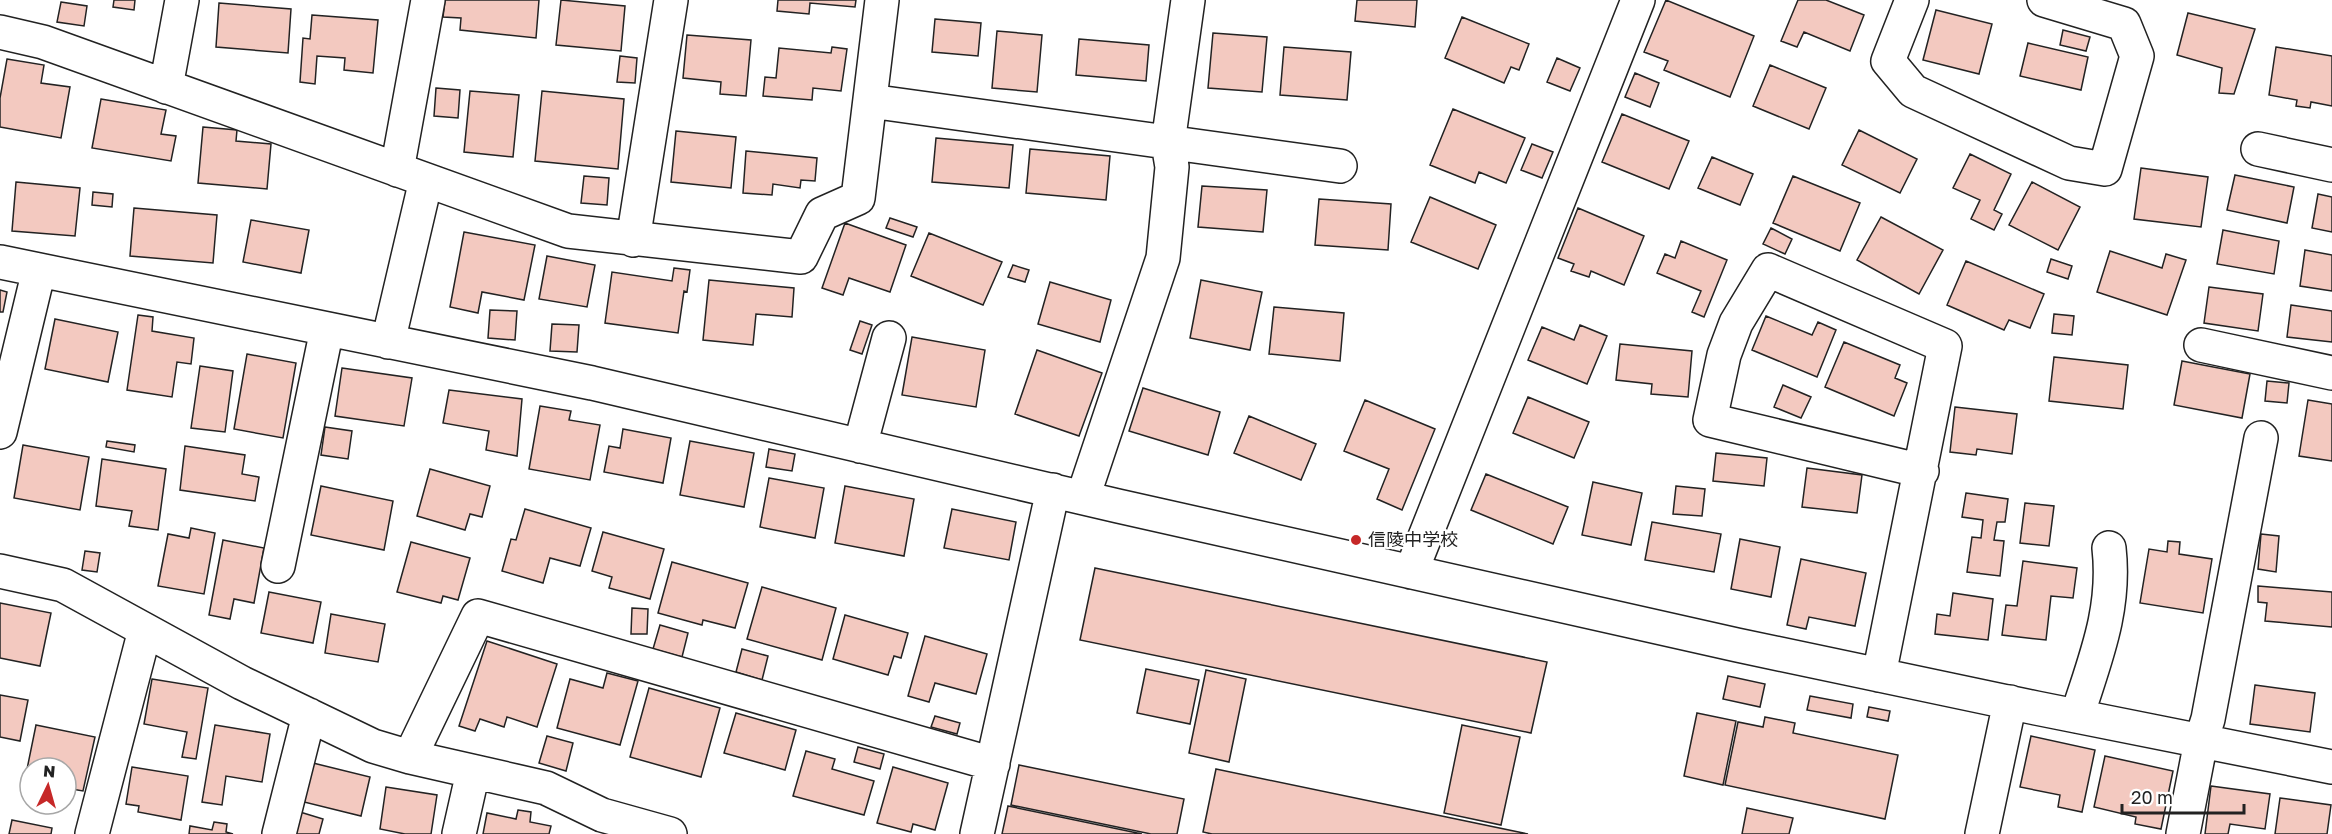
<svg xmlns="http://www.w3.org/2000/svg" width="2332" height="834" font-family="'Golos Text','Noto Sans JP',sans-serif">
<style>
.building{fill:#f3c9c0;stroke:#222;stroke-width:1.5}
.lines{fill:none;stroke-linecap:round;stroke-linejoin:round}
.street-casing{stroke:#222;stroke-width:36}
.street{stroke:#fff;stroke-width:33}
.poi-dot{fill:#c62828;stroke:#fff;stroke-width:2}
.labels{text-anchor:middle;stroke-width:4.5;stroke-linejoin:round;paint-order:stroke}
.poi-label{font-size:18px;fill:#222;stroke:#fff;text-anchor:start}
</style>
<rect width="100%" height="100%" fill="#fff"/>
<path class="building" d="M114 0H135L134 10 113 7Z
M445 0H539L536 38 460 30 461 18 443 17Z
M561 0 625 6 621 51 556 45Z
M778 0H856L855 7 810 3 809 14 777 11Z
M1357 0H1417L1415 27 1355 21Z
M1666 0 1754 36 1730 97 1664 70 1668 61 1644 52Z
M1798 0H1826L1864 15 1850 51 1804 32 1797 47 1781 41Z
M61 2 87 6 84 26 57 22Z
M219 3 291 9 288 53 216 47Z
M1936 10 1992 24 1979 74 1923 60Z
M2188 13 2255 29 2234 94 2219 93 2222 68 2177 55Z
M312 15 378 20 373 73 344 70 345 58 317 56 315 84 300 82 303 38 310 39Z
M1462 17 1529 44 1519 70 1511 67 1504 83 1445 58Z
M935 19 981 23 978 56 932 52Z
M2063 30 2090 37 2086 51 2060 45Z
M997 31 1042 35 1037 92 992 88Z
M1213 33 1267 37 1262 92 1208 88Z
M687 35 751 40 746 96 720 94 721 82 683 78Z
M1079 39 1149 45 1146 81 1076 75Z
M2028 43 2088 57 2081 90 2020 76Z
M832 47 847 49 841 91 813 88 812 100 763 96 765 77 776 78 779 48 831 53Z
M1284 47 1351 52 1347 100 1280 95Z
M2276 47 2332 56V106L2311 102 2310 108 2296 106 2297 100 2269 95Z
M620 56 637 58 635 83 617 82Z
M1557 58 1580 68 1570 91 1547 82Z
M7 59 44 65 41 83 70 87 61 138 0 127V98Z
M1770 65 1826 88 1809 129 1753 106Z
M1635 73 1659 83 1650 107 1625 97Z
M436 88 460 90 458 118 434 116Z
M470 91 519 95 513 157 464 152Z
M542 91 624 99 618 169 535 161Z
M101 99 166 110 161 134 176 136 171 161 92 148Z
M1453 109 1525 138 1506 183 1479 172 1475 183 1430 165Z
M1622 114 1689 141 1669 189 1602 162Z
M203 127 237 130 236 141 271 144 267 189 198 183Z
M1859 130 1917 159 1900 193 1842 165Z
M676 131 736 137 731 188 671 182Z
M936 138 1013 145 1009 188 932 182Z
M1532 144 1553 152 1542 178 1521 170Z
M1030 149 1110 156 1106 200 1026 193Z
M746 151 817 158 815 181 801 180 800 188 773 184 772 195 743 193Z
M1970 154 2011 174 1994 210 2002 214 1994 230 1971 219 1980 200 1953 188Z
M1712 157 1753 174 1740 205 1698 188Z
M2141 168 2208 177 2201 227 2134 219Z
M2235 175 2294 187 2287 223 2227 210Z
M584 176 609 178 607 205 581 203Z
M1793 176 1860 203 1840 251 1773 223Z
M16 182 80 188 75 236 12 231Z
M2032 182 2080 207 2058 250 2009 225Z
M1202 186 1267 190 1263 232 1198 227Z
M93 192 113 194 112 207 92 205Z
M2318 194 2332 197V232L2312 228Z
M1430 197 1496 225 1478 269 1411 242Z
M1319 199 1391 204 1388 250 1315 245Z
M134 208 217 215 213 263 130 256Z
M1578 208 1644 236 1624 285 1591 271 1589 277 1571 271 1574 264 1558 258Z
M1881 217 1943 250 1919 294 1857 260Z
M890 218 917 227 913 237 886 228Z
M251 220 309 230 301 273 243 262Z
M845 223 906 245 890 292 849 278 843 295 822 288Z
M1771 228 1792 239 1785 254 1763 244Z
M2223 230 2279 241 2274 274 2217 264Z
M464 232 535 245 524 300 482 292 478 313 450 307Z
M929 233 1002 262 983 305 911 276Z
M1681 241 1727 260 1704 317 1692 312 1701 291 1657 273 1665 254 1675 258Z
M2305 250 2332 255V291L2300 286Z
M2110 251 2162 268 2166 254 2186 260 2167 315 2097 292Z
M547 256 595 265 587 307 539 299Z
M2051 259 2072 266 2068 279 2047 272Z
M1966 261 2044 294 2030 328 2009 320 2004 330 1947 305Z
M1013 265 1029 270 1025 282 1008 277Z
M674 268 690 270 687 292 684 291 678 333 605 323 612 272 672 281Z
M709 280 794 288 792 317 756 314 753 345 703 340Z
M1201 280 1262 292 1250 350 1190 338Z
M1050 282 1111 300 1100 342 1038 324Z
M2209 287 2263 294 2258 331 2204 323Z
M0 290 7 292 3 312H0Z
M2291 305 2332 311V342L2287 337Z
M1274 307 1344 313 1340 361 1269 354Z
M490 310 517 311 515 340 488 338Z
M2054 314 2074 316 2072 335 2052 333Z
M138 315 153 317 152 331 194 338 191 364 177 362 172 397 127 390Z
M1766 316 1812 335 1818 322 1836 330 1817 377 1752 350Z
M55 319 118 332 108 382 45 369Z
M860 321 872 325 862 354 850 350Z
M552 324 579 325 577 352 550 351Z
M1580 325 1607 336 1587 384 1528 360 1542 327 1574 340Z
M912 337 985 350 976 407 902 395Z
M1844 342 1900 365 1895 378 1907 383 1894 416 1825 387Z
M1620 344 1692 351 1688 397 1651 394 1652 384 1616 380Z
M1037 350 1102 373 1079 436 1015 414Z
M247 354 296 363 283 438 234 429Z
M2054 357 2128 365 2123 409 2049 401Z
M2182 361 2250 374 2242 418 2174 405Z
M200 366 233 371 225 432 191 428Z
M342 368 412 378 404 426 335 416Z
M2267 381 2289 383 2287 403 2265 401Z
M1783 385 1811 397 1801 418 1774 407Z
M1143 388 1220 412 1208 455 1129 431Z
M449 390 522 399 517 456 486 450 489 431 443 423Z
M1528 397 1589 422 1574 458 1513 433Z
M1365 400 1435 429 1402 510 1377 499 1389 469 1344 451Z
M2308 400 2332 404V461L2299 456Z
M540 406 571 411 569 420 600 425 590 480 529 469Z
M1955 407 2017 414 2012 454 1977 449 1976 455 1950 452Z
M1249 416 1316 444 1301 480 1234 453Z
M325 427 352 431 348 459 321 455Z
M623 429 671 438 663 483 604 472 609 446 620 448Z
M107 441 135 445 134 452 106 447Z
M690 441 754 453 744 507 680 495Z
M23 445 89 457 80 510 14 498Z
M185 446 245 455 242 474 259 477 255 501 180 490Z
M769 449 795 454 792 471 766 467Z
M1716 453 1767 458 1764 486 1713 481Z
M102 459 166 469 158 530 129 526 132 511 96 506Z
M1807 468 1862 475 1857 513 1802 507Z
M430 469 490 486 482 517 470 514 465 530 417 516Z
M1486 474 1568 507 1553 544 1471 510Z
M769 478 824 488 815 538 760 527Z
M1593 482 1642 493 1631 545 1582 535Z
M321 486 393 501 384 550 311 535Z
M845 486 914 499 904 556 835 543Z
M1676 486 1705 489 1702 516 1673 514Z
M1966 493 2008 499 2005 522H1997L1994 540 2004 541 2000 576 1967 572 1972 537 1981 538 1983 520 1962 517Z
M2025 503 2054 506 2049 546 2020 543Z
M525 509 591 528 580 566 550 558 543 583 502 571 511 539 516 540Z
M952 509 1016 522 1009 560 944 548Z
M1652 522 1721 534 1714 572 1645 560Z
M191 528 215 533 204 594 158 586 168 534 189 538Z
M603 532 664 549 650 599 609 588 612 577 592 571Z
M2261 534 2279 536 2276 572 2258 569Z
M1740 539 1780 547 1771 597 1731 589Z
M223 540 264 548 254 603 234 599 230 619 209 615Z
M2168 541 2180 542 2179 554 2212 559 2203 613 2140 603 2149 549 2167 552Z
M411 542 470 558 458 600 443 596 441 603 397 592Z
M85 551 100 553 97 572 82 570Z
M1801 559 1866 573 1855 626 1809 617 1806 629 1787 625Z
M2023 561 2077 568 2073 598 2051 596 2046 640 2002 635 2006 605 2017 606Z
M672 562 748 583 735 628 703 620 702 625 658 613Z
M1095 568 1547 662 1531 733 1080 640Z
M2258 586 2332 592V627L2265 621 2267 603 2258 602Z
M762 587 836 608 822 660 747 639Z
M269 592 321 602 313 643 261 633Z
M1953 593 1993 599 1988 640 1935 634 1937 614 1950 616Z
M0 603 51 613 40 666 0 658Z
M632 608 648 609 647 634H631Z
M331 614 385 624 378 662 325 653Z
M845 615 908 633 901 658 894 656 888 675 833 659Z
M660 625 688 633 682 657 653 649Z
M925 636 987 654 976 694 935 683 929 702 908 696Z
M487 641 557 664 537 727 507 717 504 727 480 719 475 731 459 726Z
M742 649 768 656 762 680 736 672Z
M1146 669 1199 680 1190 724 1137 713Z
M1206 670 1246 679 1229 762 1189 753Z
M607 673 638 681 620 745 557 728 570 679 603 688Z
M1728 676 1765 684 1760 707 1723 699Z
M152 679 208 688 196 759 182 757 187 732 144 724Z
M2255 685 2315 693 2310 732 2250 724Z
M649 688 720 708 701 777 630 757Z
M0 695 28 700 20 741 0 737Z
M1810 696 1853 704 1851 718 1807 710Z
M1869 707 1890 711 1888 721 1867 717Z
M736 713 796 730 785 770 724 753Z
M1697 713 1736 721 1723 785 1684 776Z
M935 716 960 723 957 734 931 727Z
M1765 717 1795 723 1793 733 1898 755 1885 819 1725 785 1738 722 1763 727Z
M36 725 95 737 83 791 66 788V768H30V780L25 779Z
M215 725 270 734 262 782 226 776 222 805 202 802Z
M1462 725 1520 737 1501 825 1444 813Z
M547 736 573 743 566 771 539 763Z
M2031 736 2095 750 2082 812 2058 807 2060 795 2020 787Z
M858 747 884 754 880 769 854 762Z
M806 751 835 759 832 769 874 781 864 815 793 796Z
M2105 756 2173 771 2161 829 2135 824 2136 817 2094 807Z
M313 763 370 777 361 816 304 802Z
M1019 765 1184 799 1177 834H1151L1011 805Z
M132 767 188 776 181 820 138 812 139 806 126 804Z
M893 767 948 783 935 830 913 824 911 832 877 823Z
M1216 769 1528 834H1212L1203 832Z
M2211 786 2270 794 2265 829 2230 824 2228 834H2205Z
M386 787 437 795 431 834H405L380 829Z
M2280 798 2331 805 2327 834H2275Z
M1008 806 1142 834H1002Z
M1747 808 1793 818 1789 834H1742Z
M518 810 531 812 530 822 551 826 549 834H483L487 813 516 819Z
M300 812 323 819 319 834H294Z
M12 820 52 828 51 834H9Z
M214 822 227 824 226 832 233 834H189L190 826 212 830Z"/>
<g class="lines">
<g class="street-casing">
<path id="street" d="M1912 0 1888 61 1913 91 2069 163 2105 169 2137 56 2124 24 2044 0
M0 32 43 42 568 231 801 257 822 214 858 198 882 0
M166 87 182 0
M870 101 1340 166
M2258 149 2332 165
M397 170 428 0
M633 240 671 0
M0 262 592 383 1118 506 1737 645 2036 708 2332 767
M388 342 426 180
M2201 345 2332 373
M0 432 39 270
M860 446 889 338
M1083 497 1163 258 1172 167 1168 143 1188 0
M278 566 327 329
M0 571 63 585 242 683 373 746 410 757 546 788 602 815 670 834
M1411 572 1638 0
M1879 675 1945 346 1768 270 1736 323 1724 355 1710 420 1922 471
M2077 716C2095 659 2116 610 2109 548
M410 757 478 616 993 764
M92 834 145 630
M279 834 309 715
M459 834 473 772
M977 834 1053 490
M1982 834 2010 702
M2183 834 2201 741 2208 719 2261 438"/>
</g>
<use href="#street" class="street"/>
</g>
<circle class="poi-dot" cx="1356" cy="540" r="6"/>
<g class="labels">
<g class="poi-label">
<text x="1368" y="546">信陵中学校</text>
</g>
</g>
<g transform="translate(48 786) rotate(5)"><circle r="28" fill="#ffffff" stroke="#a7a7a7" stroke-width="1.5"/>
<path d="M0-4.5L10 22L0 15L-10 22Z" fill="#c62828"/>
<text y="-9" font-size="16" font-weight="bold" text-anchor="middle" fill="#222222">N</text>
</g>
<path d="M2122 804v9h122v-9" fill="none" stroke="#222222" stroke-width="3"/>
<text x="2131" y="804" font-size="18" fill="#222222" stroke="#ffffff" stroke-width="4.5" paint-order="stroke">20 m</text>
</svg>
